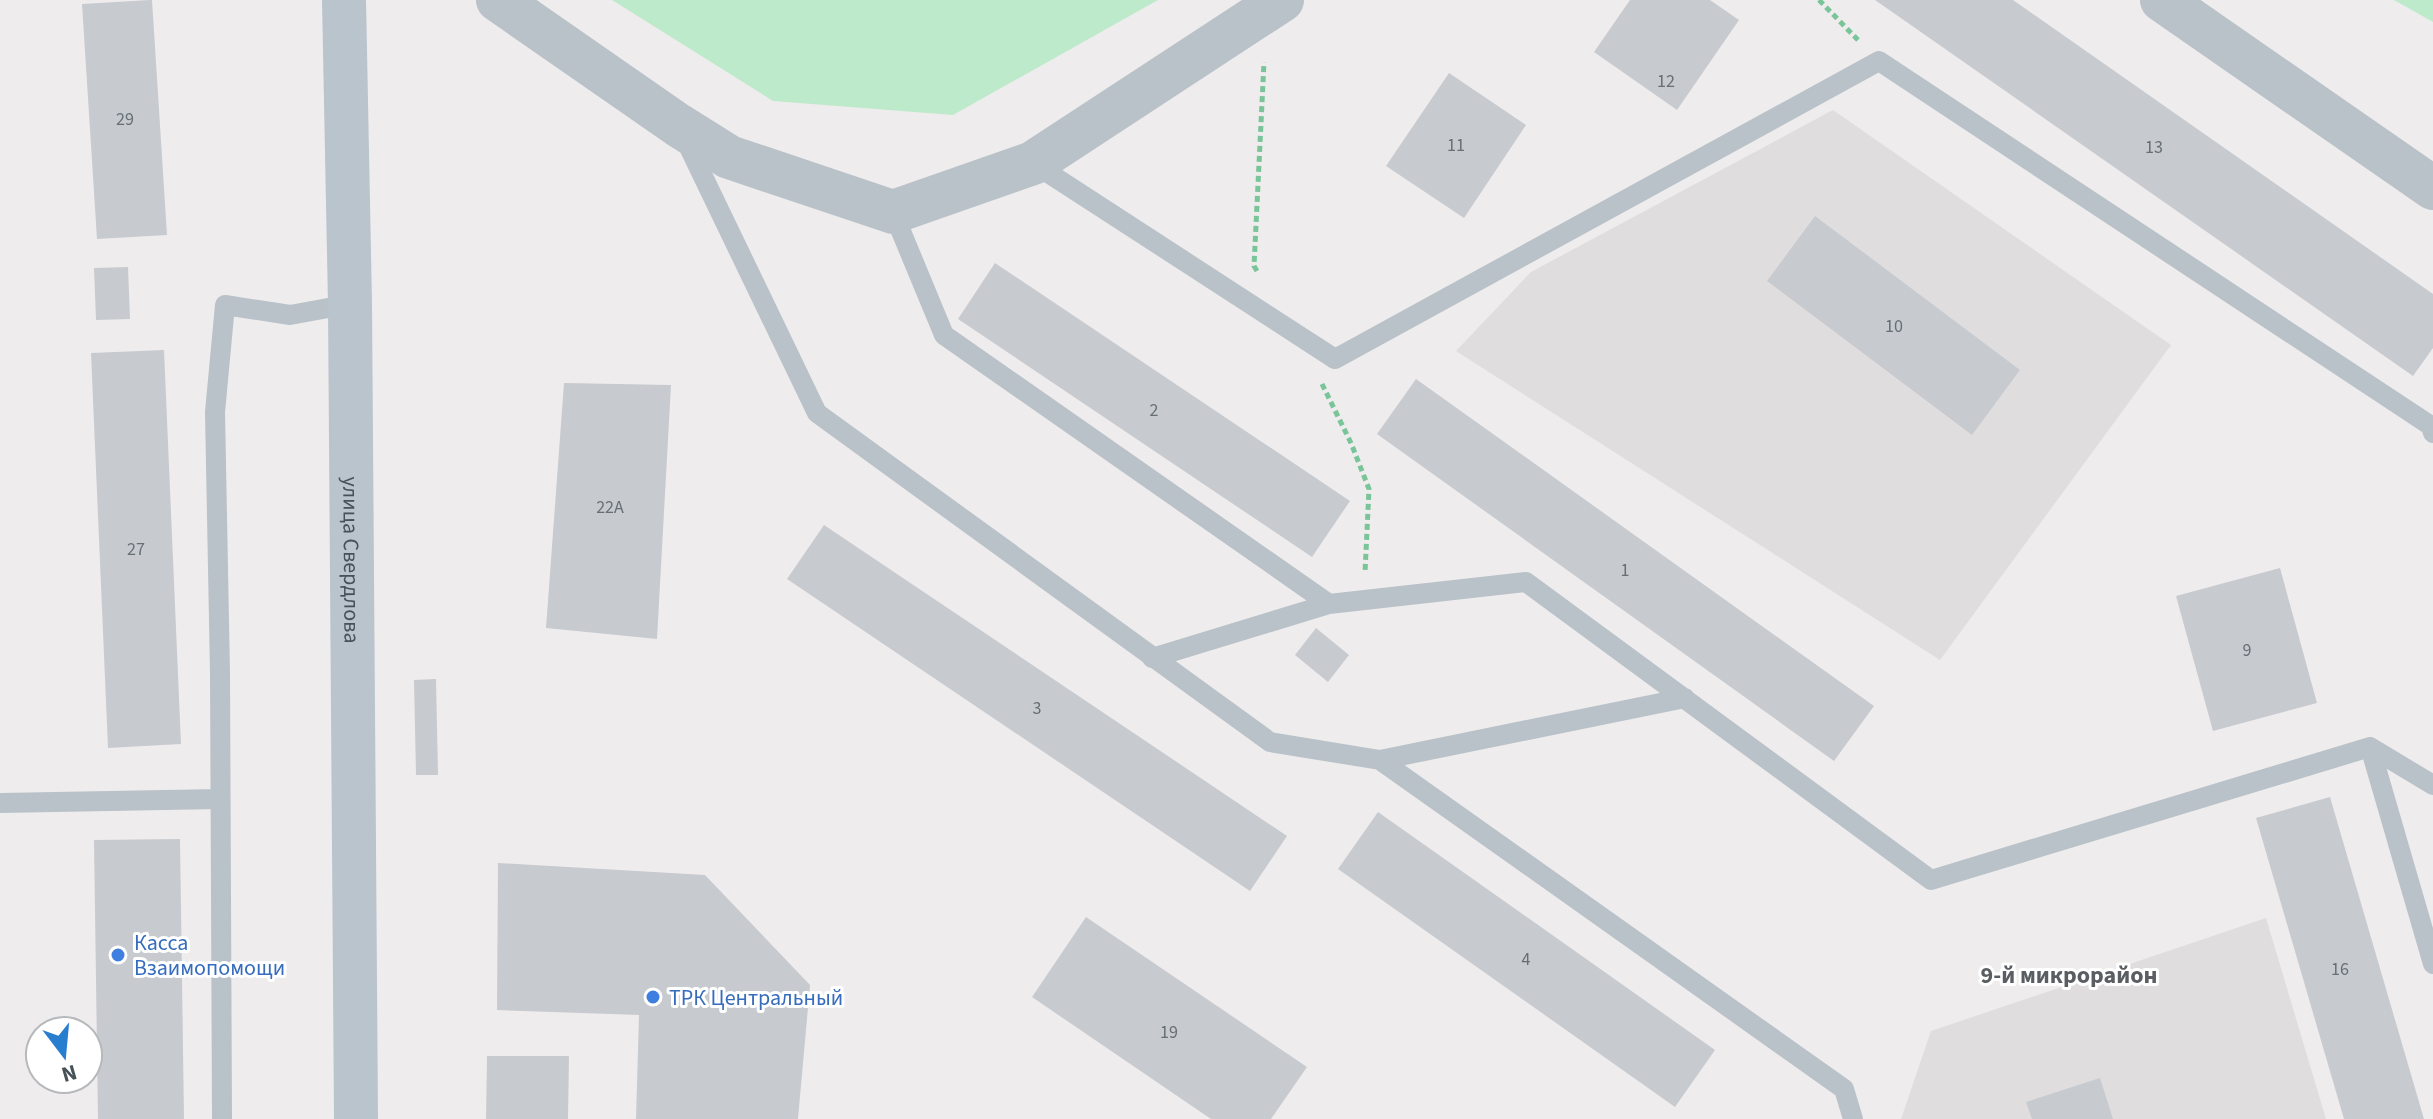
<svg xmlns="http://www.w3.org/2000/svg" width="2433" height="1119" font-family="'Source Sans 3',sans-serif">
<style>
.education{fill:#e0ddde}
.green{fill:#bdeacb}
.building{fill:#c7cacf}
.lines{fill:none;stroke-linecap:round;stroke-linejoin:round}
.path{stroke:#79c599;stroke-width:5;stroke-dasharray:6 4;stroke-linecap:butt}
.service{stroke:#b9c2c8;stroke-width:20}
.tertiary{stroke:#b9c2c8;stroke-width:44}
.secondary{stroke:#b9c4cd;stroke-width:44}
.shop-dot{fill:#3f7fe0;stroke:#fff;stroke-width:3}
.labels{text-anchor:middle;stroke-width:6;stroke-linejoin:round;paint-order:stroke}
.number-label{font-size:18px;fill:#666f76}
.street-label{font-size:22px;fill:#465158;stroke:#fff}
.shop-label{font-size:22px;fill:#366cbe;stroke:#fff;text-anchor:start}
.neighbourhood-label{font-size:24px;font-weight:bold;fill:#5a5d61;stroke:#fff}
</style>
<rect width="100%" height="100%" fill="#efeced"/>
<path class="education" d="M1833 110 2171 345 1940 660 1456 351 1531 272Z
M2266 918 2326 1119H1901L1931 1031Z"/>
<path class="green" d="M612 0H1158L953 115 773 101Z
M2394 0H2433V22Z"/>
<path class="building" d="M150 0H152L167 235 97 239 82 4Z
M1630 0H1710L1739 20 1677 110 1594 52Z
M1875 0H2013L2433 294V348L2413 376Z
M1449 73 1526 125 1464 218 1386 166Z
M1815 216 2020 370 1972 435 1767 281Z
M995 263 1350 501 1312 557 958 319Z
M128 267 130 319 96 320 94 268Z
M164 350 181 744 108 748 91 353Z
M1416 379 1874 706 1834 761 1377 434Z
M564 383 671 385 657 639 546 628Z
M824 525 1287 836 1250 891 787 579Z
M2280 568 2317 703 2213 731 2176 596Z
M1316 628 1349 655 1328 682 1295 655Z
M436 679 438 775H416L414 680Z
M2330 797 2424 1119H2344L2256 818Z
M1378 812 1715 1050 1675 1107 1338 869Z
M180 839 184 1119H98L94 840Z
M498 863 705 875 810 985 798 1119H636L639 1015 497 1010Z
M1086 917 1307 1067 1271 1119H1211L1032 997Z
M487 1056H569L568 1119H486Z
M2100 1078 2113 1119H2032L2026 1102Z"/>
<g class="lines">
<path class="path" d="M1819 0 1858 40
M1257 271 1254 266 1264 62
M1322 384 1351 443 1369 489 1365 572"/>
<path class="service" d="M685 139 817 413 1270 742 1380 760 1844 1089 1853 1119
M1033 163 1335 359 1879 61 2431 426 2433 433
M893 212 944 335 1329 604
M1152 658 1329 604 1526 582 1931 880 2370 747 2433 964
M2370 747 2433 785
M1380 760 1685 698
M0 803 220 799
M222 1119 220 673 215 412 225 305 290 315 350 304"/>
<path class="tertiary" d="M498 0 678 125 729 157 893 212 1033 163 1282 0
M2162 0 2433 188"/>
<path class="secondary" id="s1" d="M344 0 350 304 356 1119"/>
</g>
<g class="shop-dot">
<circle cx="118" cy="955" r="8"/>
<circle cx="653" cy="997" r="8"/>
</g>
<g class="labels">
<g class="number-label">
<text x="1666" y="87">12</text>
<text x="125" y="125">29</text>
<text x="1456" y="151">11</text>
<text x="2154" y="153">13</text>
<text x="1894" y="332">10</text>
<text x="1154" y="416">2</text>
<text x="610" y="513">22А</text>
<text x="136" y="555">27</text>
<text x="1625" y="576">1</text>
<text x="2247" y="656">9</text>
<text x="1037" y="714">3</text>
<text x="1526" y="965">4</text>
<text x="2340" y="975">16</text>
<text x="1169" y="1038">19</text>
</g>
<g class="street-label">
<text dy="8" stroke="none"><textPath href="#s1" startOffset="560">улица Свердлова</textPath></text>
</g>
<g class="shop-label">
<text x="134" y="950">Касса<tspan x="134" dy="25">Взаимопомощи</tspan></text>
<text x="669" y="1005">ТРК Центральный</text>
</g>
<g class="neighbourhood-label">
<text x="2069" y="983">9-й микрорайон</text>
</g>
</g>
<g transform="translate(64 1055) rotate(164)"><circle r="38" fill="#ffffff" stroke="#b5b9bc" stroke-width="2"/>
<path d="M0-6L14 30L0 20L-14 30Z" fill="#287ece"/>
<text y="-12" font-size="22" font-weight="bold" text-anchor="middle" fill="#465158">N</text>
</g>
</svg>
